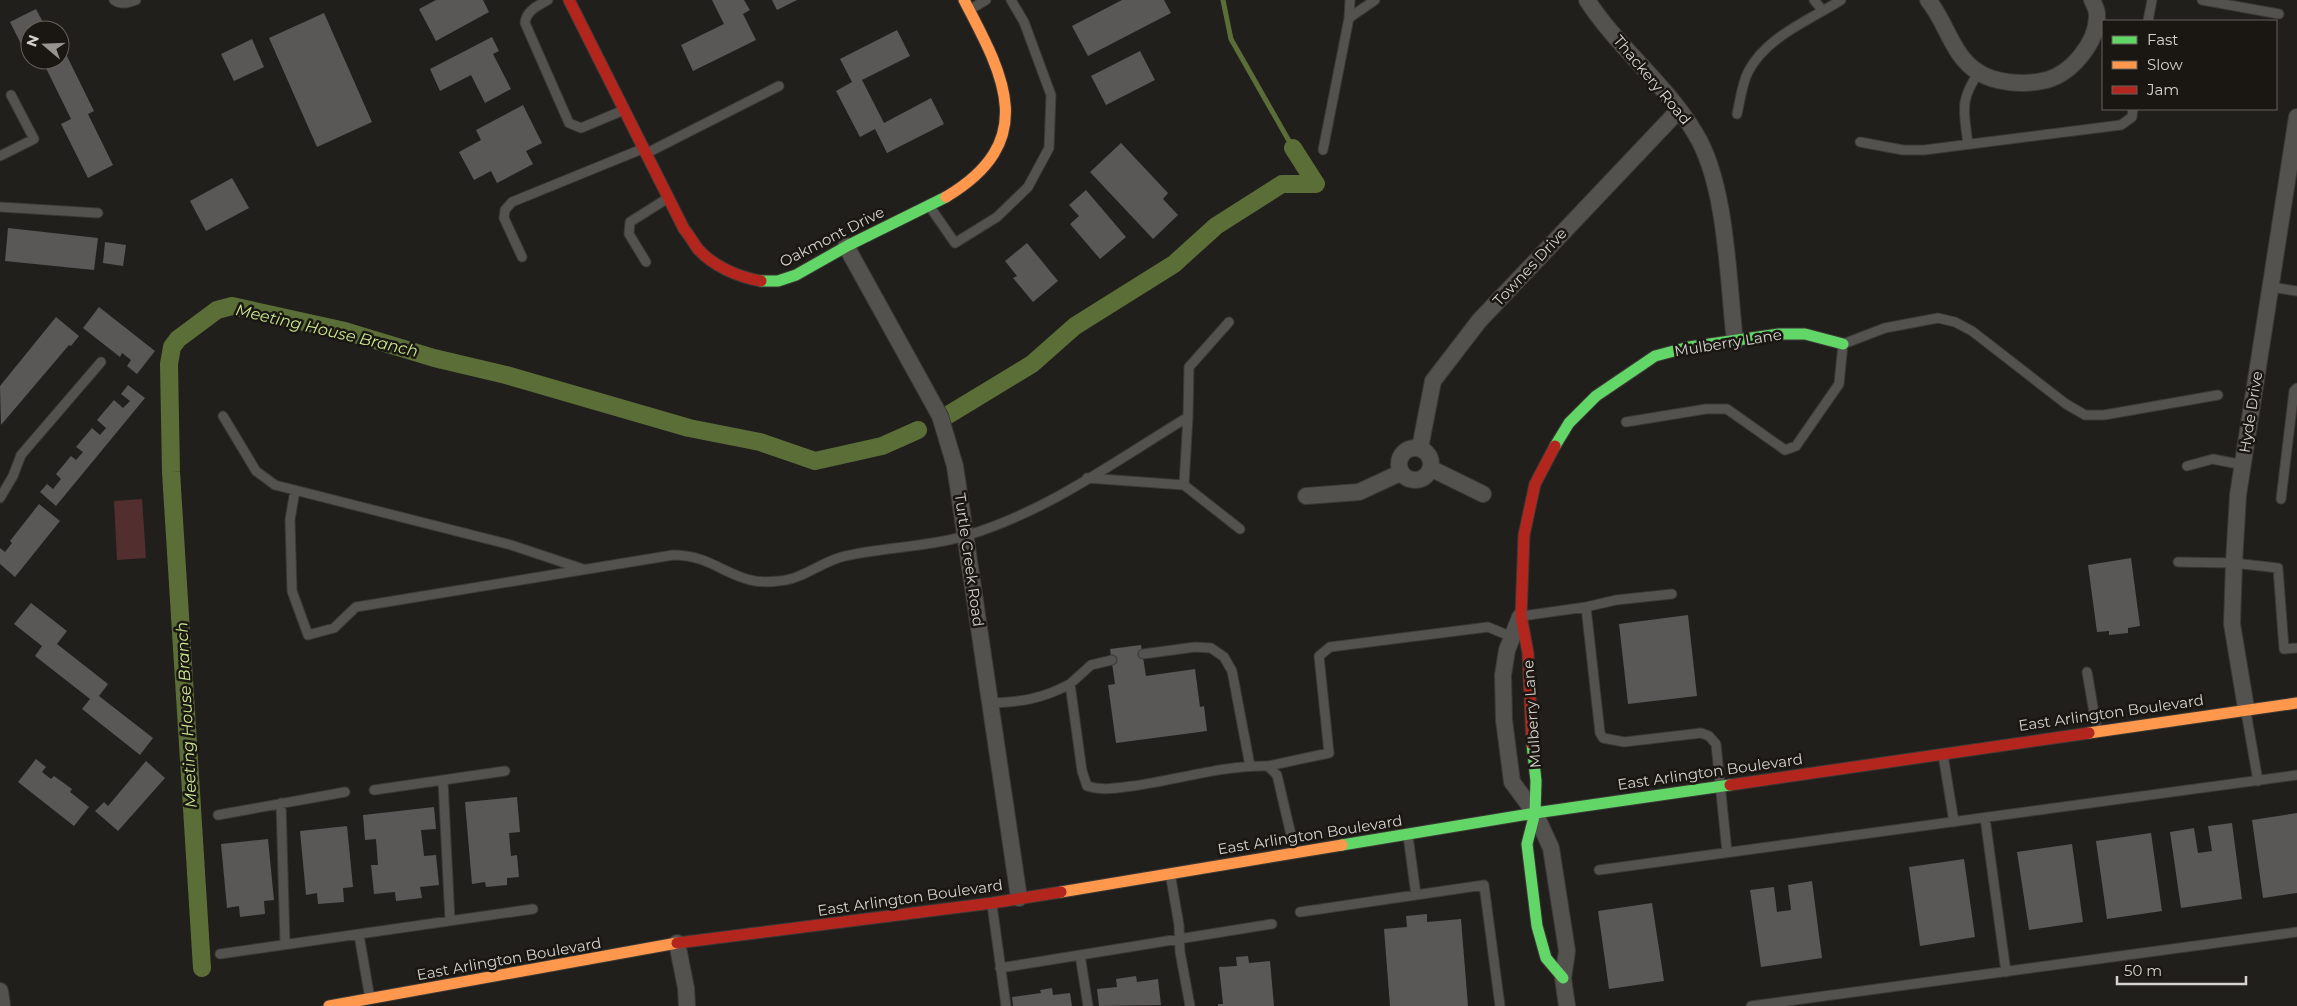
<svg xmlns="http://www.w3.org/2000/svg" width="2297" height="1006" font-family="Montserrat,sans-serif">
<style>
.green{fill:#522e2e}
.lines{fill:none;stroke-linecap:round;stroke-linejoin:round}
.stream{stroke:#5c6e37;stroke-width:5}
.canal{stroke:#5c6e37;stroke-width:18}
.building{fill:#5a5856}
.lane-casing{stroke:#3b3936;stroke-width:11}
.street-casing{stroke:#3b3936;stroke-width:18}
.fast-casing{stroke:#3b3936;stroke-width:13}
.slow-casing{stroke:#3b3936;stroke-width:13}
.jam-casing{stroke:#3b3936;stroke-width:13}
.lane{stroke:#54524f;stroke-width:9}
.street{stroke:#54524f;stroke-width:16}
.fast{stroke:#63d668;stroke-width:11}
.slow{stroke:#ff974d;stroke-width:11}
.jam{stroke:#b3261e;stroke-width:11}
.labels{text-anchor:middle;stroke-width:5;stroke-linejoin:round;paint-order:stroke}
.street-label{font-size:15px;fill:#d5d2cf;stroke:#1a1611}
.water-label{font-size:16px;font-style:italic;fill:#cbea92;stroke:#1a1611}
</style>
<rect width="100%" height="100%" fill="#211f1c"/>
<path class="green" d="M142 499 146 558 117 560 114 501Z"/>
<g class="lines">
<path class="stream" d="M1223 0 1231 39 1293 148"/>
<path class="canal" d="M948 415 1032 364 1075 326 1174 264 1216 226 1282 184H1316L1293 148
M202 968 171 472 169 364 172 347 178 339 217 310 232 306 345 331 434 358 506 375 689 428 760 442 815 461 882 446 918 430"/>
</g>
<path class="building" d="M436 0H483L489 12 436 41 419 9Z
M712 0H744L750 10 743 14 756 40 693 71 681 45 724 24Z
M772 0H797L777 10Z
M1122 0H1164L1171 13 1088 56 1072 26Z
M36 9 47 30H30V60H39L31 64 10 22Z
M324 13 372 122 317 147 269 38Z
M897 30 910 56 862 80 884 123 931 98 944 124 887 153 875 129 860 137 836 91 852 82 840 59Z
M492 37 499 51 493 54 511 89 485 103 471 75 440 91 430 69Z
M252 39 264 67 234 81 221 54Z
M63 48 94 111 88 114 113 165 88 178 61 124 71 119 42 60H60V49Z
M1140 51 1155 80 1106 105 1091 76Z
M523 105 542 143 526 151 533 164 497 183 491 171 474 180 459 152 481 140 476 130Z
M1121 143 1168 193 1163 199 1178 215 1153 239 1090 172Z
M232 178 249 208 206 231 190 201Z
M1086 190 1126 237 1100 259 1070 224 1079 216 1069 205Z
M8 228 98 238 94 270 5 261Z
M105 242 126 245 123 266 103 263Z
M1027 243 1058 281 1033 302 1013 278 1017 276 1005 261Z
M99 307 155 351 137 374 127 366 131 360 122 353 120 357 83 328Z
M56 317 79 336 71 346 69 345 1 425 0 386Z
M128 385 145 398 56 506 40 492 47 484 53 489 61 479 56 474 71 456 76 460 83 452 76 447 92 428 100 435 106 428 97 420 114 400 123 408 130 401 121 394Z
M39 504 60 521 15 577 0 564V548L5 552 12 543 10 541Z
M2131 558 2140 626 2128 628V633L2109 635V631L2097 632 2088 565Z
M31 603 67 631 57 644 108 684 99 696 153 738 140 755 82 709 90 699 35 656 42 646 14 624Z
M1688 615 1697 696 1628 704 1619 624Z
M1141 645 1146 676 1195 669 1200 707 1204 706 1207 731 1116 743 1108 685 1115 684 1110 649Z
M36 759 46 767 42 772 51 779 54 776 72 789 70 792 89 807 74 826 18 782Z
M146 761 165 778 118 831 95 811 104 802 108 806Z
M517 797 520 832 509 833 511 856 517 855 519 877 507 878V885L486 887 485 882 472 884 465 802Z
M434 807 436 829 421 830 424 856 436 855 439 885 420 887 422 898 396 901 395 892 374 894 371 865H378L376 839 365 840 363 815Z
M2297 813V893L2263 898 2252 820Z
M2232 823 2242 899 2181 908 2170 832 2194 828 2198 853 2212 851 2208 826Z
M347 826 353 887 343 888 344 902 318 904 317 893 306 895 300 831Z
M2151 833 2162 911 2107 919 2096 841Z
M268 839 274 900 264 901 265 914 240 917 239 906 227 908 221 844Z
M2072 844 2083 922 2029 930 2017 852Z
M1964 859 1975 937 1920 946 1909 867Z
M1812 881 1822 958 1761 967 1750 890 1774 887 1777 912 1791 910 1788 885Z
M1652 903 1664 981 1609 989 1598 911Z
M1427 914V922L1461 919 1468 1006H1390L1384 929 1407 927 1406 916Z
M1248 956 1249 963 1270 961 1274 1006H1218V1004H1223L1219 967 1237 966 1236 957Z
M1136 976 1137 982 1158 979 1161 1005 1099 1006 1097 989 1117 987 1116 979Z
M1052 988 1053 995 1070 993 1072 1006H1013L1012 997 1041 993 1040 990Z"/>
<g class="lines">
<g class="lane-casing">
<path id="lane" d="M114 0C121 5 128 3 136 0
M548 0C537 6 526 11 525 23L569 123 581 128 624 110
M1350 0 1349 18 1375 0
M1814 0 1823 11
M2202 0 2279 14
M969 10 986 0
M2148 21 2152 0
M1737 114C1740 101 1742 84 1748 72 1766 37 1808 21 1841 0
M1860 142 1903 150H1924L2121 125 2132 117 2133 109
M1968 144C1964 111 1959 101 1979 72
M1323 150 1349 18
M647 153 779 86
M0 156 34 139 11 95
M0 207 98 213
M930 207 955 243 997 217 1028 187 1049 148 1051 95 1024 22 1011 0
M522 257 504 218 505 210 512 202 642 149
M646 262 629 234 630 222 668 198
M2270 287 2297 291
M223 416 256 471 275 485 511 545 583 569
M1188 417 1189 367 1229 322
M1626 422 1706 409H1727L1785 450 1796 446 1839 384 1843 344 1885 328 1938 318 1955 322 1972 331 2066 404 2085 415H2104L2218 395
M2187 466 2213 459 2243 465
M1184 485 1240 529
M295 490 290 520 292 591 308 635 334 628 356 607 673 555C710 555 725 576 755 581 762 582 771 582 778 581 802 580 822 561 845 556 884 547 930 547 968 535 1048 511 1117 460 1188 417L1184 485 1087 478
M0 498 13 476 21 455 101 362
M2281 499 2294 391 2297 388
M2178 562 2234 563 2278 568 2284 649 2297 648
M1586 607 1616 600 1672 594
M1522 616 1586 607 1600 733 1603 738 1624 742 1701 733 1709 736 1716 744 1727 852
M1143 654 1195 647 1211 648 1224 657 1232 671 1250 766
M2087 672 2097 730
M1070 684 1091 665 1112 660
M990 703C1021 702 1042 699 1070 684L1082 771 1087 786C1102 791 1117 788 1133 786 1178 780 1223 765 1268 766L1277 775 1295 852
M2246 712 2258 781
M1943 755 1954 822
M1268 766 1329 753 1319 656 1330 647 1488 627 1512 637
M443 781 450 920
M374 790 505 771
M281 803 285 944
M218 815 345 792
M1985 818 2006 972
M1408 836 1416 895
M1599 870 2297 775
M1170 873 1179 925 1180 952 1190 1006
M992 905 1006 1006
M1300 912 1484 885 1500 1006
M359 935 370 999
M220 954 533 909
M1080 955 1088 1006
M1000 968 1272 924
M1751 1006 2297 932"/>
</g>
<g class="street-casing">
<path id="street" d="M1587 0C1618 48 1666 84 1695 133 1727 184 1728 282 1735 342
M1928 0C1947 23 1952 56 1978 72 1995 83 2022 85 2042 81 2070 76 2098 43 2097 14 2097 10 2094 4 2092 0
M846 246 940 416 955 466 1019 898
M1399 464a16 16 0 1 1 32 0a16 16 0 1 1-32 0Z
M1420 448 1433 381 1479 321 1679 110
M1432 469 1483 494
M1306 496 1359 492 1400 473
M1520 617 1507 650 1503 675 1504 720 1512 782 1535 813 1551 848 1567 951 1563 978 1567 1006
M2246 708 2232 624 2234 563 2238 495 2297 117
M677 943 686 988 687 1006
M0 991 2 1006"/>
</g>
<g class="fast-casing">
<path id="fast" d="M761 281H778L796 275 849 245 946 197
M1555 446 1569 423 1596 396 1655 356 1689 347 1779 334H1805L1843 344
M1532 744 1536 781 1535 813 1527 844 1537 926 1546 958 1563 978
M1342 845 1535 813 1730 785"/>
</g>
<g class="slow-casing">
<path id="slow" d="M946 197C1040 141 1004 76 964 0
M2089 733 2297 703
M1061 892 1342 845
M329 1006 677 943"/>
</g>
<g class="jam-casing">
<path id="jam" d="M569 0 684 229C689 235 693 242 698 249 713 266 738 277 761 281
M1532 744 1528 653 1521 616 1524 535 1535 484 1555 446
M1730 785 2089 733
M677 943 992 903 1061 892"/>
</g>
<use href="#lane" class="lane"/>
<use href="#street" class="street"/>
<use href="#fast" class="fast"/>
<use href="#slow" class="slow"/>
<use href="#jam" class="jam"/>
</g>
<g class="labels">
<g class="street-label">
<text transform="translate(1652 80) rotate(50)" y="5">Thackery Road</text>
<text transform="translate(832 237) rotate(-27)" y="5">Oakmont Drive</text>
<text transform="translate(1530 267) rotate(-47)" y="5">Townes Drive</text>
<text transform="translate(1728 343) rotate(-9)" y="5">Mulberry Lane</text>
<text transform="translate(2251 412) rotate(-81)" y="5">Hyde Drive</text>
<text transform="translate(969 560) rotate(82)" y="5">Turtle Creek Road</text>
<text transform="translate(2111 713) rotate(-8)" y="5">East Arlington Boulevard</text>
<text transform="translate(1532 714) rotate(-94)" y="5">Mulberry Lane</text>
<text transform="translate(1710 772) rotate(-8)" y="5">East Arlington Boulevard</text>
<text transform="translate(1310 835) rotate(-9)" y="5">East Arlington Boulevard</text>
<text transform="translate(910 898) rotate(-8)" y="5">East Arlington Boulevard</text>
<text transform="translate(509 959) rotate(-10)" y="5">East Arlington Boulevard</text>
</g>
<g class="water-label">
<text transform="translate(327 330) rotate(13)" y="6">Meeting House Branch</text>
<text transform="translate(186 715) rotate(-93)" y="6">Meeting House Branch</text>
</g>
</g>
<rect x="2102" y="20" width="175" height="90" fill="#1a1611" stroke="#65615d"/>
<rect x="2112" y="36" width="25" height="8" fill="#63d668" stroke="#65615d"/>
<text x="2147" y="45" font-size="15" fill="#d5d2cf">Fast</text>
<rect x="2112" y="61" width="25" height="8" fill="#ff974d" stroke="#65615d"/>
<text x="2147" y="70" font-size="15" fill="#d5d2cf">Slow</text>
<rect x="2112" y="86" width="25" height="8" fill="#b3261e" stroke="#65615d"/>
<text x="2147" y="95" font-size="15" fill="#d5d2cf">Jam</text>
<g transform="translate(45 45) rotate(289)"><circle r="24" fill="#1a1611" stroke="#65615d"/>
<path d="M0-4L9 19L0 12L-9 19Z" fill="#969390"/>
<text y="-8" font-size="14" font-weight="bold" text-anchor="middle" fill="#d5d2cf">N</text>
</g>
<path d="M2117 976v8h129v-8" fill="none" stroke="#d5d2cf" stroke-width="2.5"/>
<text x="2124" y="976" font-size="15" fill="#d5d2cf" stroke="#1a1611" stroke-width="4" paint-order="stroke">50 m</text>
</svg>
